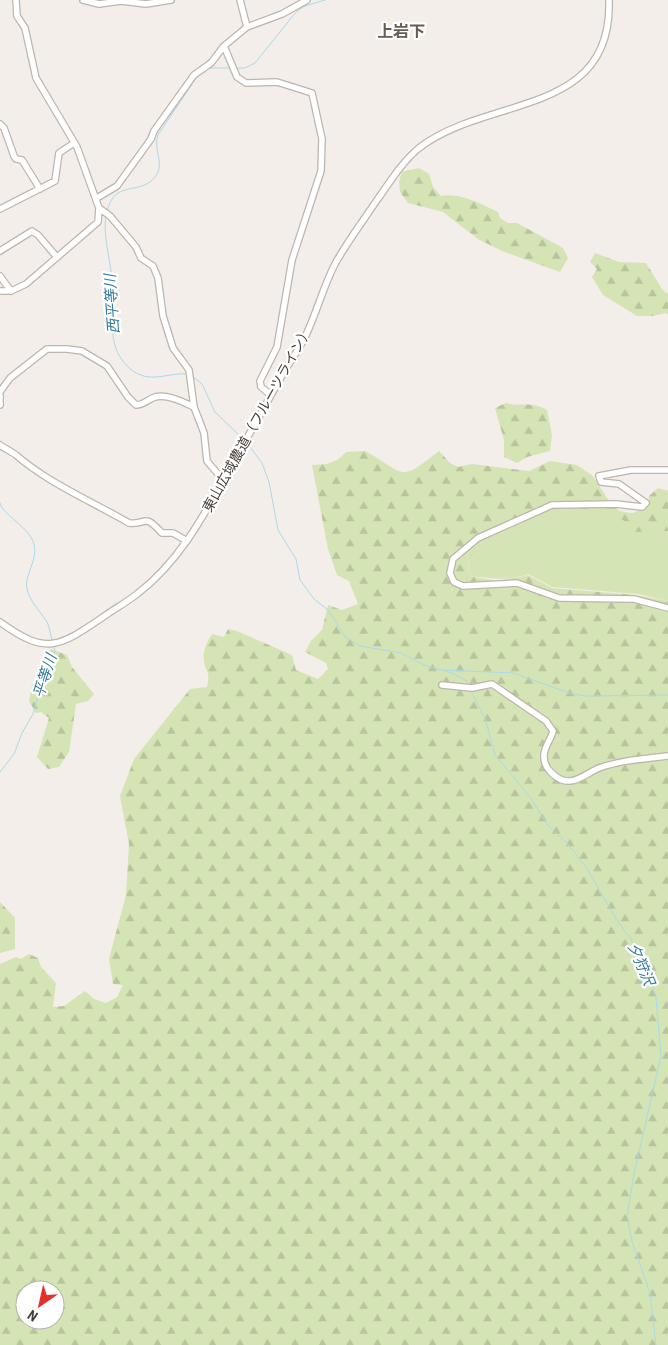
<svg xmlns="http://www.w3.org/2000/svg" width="668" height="1345" font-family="'Roboto Condensed','Noto Sans JP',sans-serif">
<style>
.grass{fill:#d5e4b5}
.forest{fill:url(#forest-firs);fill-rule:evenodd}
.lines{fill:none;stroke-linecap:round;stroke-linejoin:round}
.stream{stroke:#aad9ea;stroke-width:1}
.minor-casing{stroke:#beb5ac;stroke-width:8}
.minor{stroke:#fff;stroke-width:5.5}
.labels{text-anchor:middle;stroke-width:4.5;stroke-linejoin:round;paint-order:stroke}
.street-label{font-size:14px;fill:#463e38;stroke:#fff}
.water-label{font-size:15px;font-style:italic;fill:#357d9a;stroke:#fff}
.quarter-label{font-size:16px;font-weight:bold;fill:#685b50;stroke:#fff}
</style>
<defs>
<pattern id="forest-firs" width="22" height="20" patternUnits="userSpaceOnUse" patternTransform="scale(1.25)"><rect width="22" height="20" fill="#d5e4b5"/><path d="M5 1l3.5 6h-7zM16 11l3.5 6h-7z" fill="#b8c59c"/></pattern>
</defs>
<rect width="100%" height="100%" fill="#f3eee9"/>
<path class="grass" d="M554 506 606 507 668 524V601L638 594 552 587 528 574C505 582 494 578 470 576 465 564 471 549 482 542 501 528 533 517 554 506Z"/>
<path class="forest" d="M419 168 429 174 433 187 441 196C460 192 481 204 498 212L500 218 508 223H517L563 248 568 258 560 272 502 251 478 239 443 212 408 203 400 192 399 181 402 172Z
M595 253 619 262 646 263 662 289 668 294V315L666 313 652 316H637L603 295 592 277 597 269 590 262Z
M506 403C523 408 528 400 547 410L552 435 550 451 527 457 517 463 504 457V440L495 408Z
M365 451C407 474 397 484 439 451L450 463 458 467 472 464 529 471 550 461 577 465 593 476 607 498 620 512 633 513 648 506 649 496 658 488 668 491V531L635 532C631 528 626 521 621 519 607 512 568 507 553 510 528 515 455 543 470 576L498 581 528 575 552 588 637 595 668 601V1345H0V964L16 957 21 959 29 954 38 958 41 967 56 983 53 1007 64 1006 85 991 94 999 106 1003 117 997 123 985 113 984 109 959 126 895 129 844 120 796 134 759 190 689 207 687C211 669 205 674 204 660 202 652 208 640 212 634L224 637 228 629 237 631 292 655 296 670 318 679 328 669 326 663 305 652 311 641 322 630 328 605 342 610 358 604 349 581 337 575 328 549 312 465 327 464 339 459 346 452ZM25 1290H55V1320H25Z
M51 649 67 655 72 667 94 694 88 701 76 704 69 752 59 767 48 769 37 757 49 718 41 712 36 713 29 701 32 685 41 674 53 672C48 663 44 658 51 649Z
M0 902 15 918V949L0 953Z"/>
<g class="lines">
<path class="stream" d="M207 68H231
M235 68H245L255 63 296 12 305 6 325 0
M107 212C114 177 143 198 157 174 164 163 153 148 158 135L198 75
M106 216C102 235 112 266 113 288 114 308 109 329 116 349 120 359 128 369 138 374 155 382 171 372 187 374
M191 375 202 384 215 412 244 440
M247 443 262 463 269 482 278 530 296 559 300 580 314 599 328 610 345 637 360 646 401 653 424 665 452 673 467 681 468 685
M0 503 2 508C21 529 44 536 31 567 29 573 25 583 27 589 30 602 40 611 47 622 50 627 50 635 52 640
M444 670 513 673 572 694 585 696 668 695
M471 691 485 718 495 755 530 797 549 827 567 843 586 867 616 919 631 939 636 955 650 981 656 998 661 1056 634 1174 627 1216 632 1242 650 1293 656 1345
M0 772 14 754 22 733 33 714 40 689 55 651 54 647"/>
<g class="minor-casing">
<path id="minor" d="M16 0 17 16 25 28 36 78 77 147 99 208 110 216 136 247 141 258 153 266 158 278 163 316 173 348 189 370 194 407 204 433 207 461 218 474
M83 0 99 4 121 1 146 4 171 0
M240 0 247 27
M224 46 237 77 246 83 277 82 312 93 322 139 321 171 292 260 277 347 260 381 261 387 271 395
M0 124 4 128 14 156 16 159 22 160 40 189
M97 198 117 186 151 139 154 131 194 75 211 63 224 46 247 27 282 14 307 0
M0 209 55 181 59 153 74 143
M0 251 32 231 38 235 56 256
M0 276 11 291
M0 291H11L26 284 98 222 99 208
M0 392 10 378 47 349H67L82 351 107 366 128 397 136 405C144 405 148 399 155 397 168 394 183 402 194 407
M0 396V405
M0 445C5 449 11 451 16 455 48 483 93 502 129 523 149 525 142 512 162 533H173L187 541
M668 470H631L599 476 601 482 619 484 646 503 642 507 616 504 552 505 478 538 453 559 450 573 454 582 463 586 517 583 559 598 634 599 668 608
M0 622C48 657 60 646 106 615 116 608 127 602 137 594 186 557 212 499 242 447 256 422 270 397 284 372 291 360 300 348 306 335 317 312 323 287 335 264 347 242 363 221 377 200 390 182 402 162 419 148 487 95 613 118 609 0
M442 685 472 688 492 684 546 721 553 731C551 740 543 748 544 757 544 769 558 782 570 781 581 780 589 772 599 768 621 760 645 759 668 756"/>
</g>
<use href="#minor" class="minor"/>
</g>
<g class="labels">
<g class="street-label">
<text transform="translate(257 419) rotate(-61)" y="5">東山広域農道（フルーツライン）</text>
</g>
<g class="water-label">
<text transform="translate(112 304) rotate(-94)" y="5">西平等川</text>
<text transform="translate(45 676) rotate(-72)" y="5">平等川</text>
<text transform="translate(641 964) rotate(67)" y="5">夕狩沢</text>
</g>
<g class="quarter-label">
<text x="401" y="37">上岩下</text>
</g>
</g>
<g transform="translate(40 1305) rotate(214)"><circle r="24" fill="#ffffff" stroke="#b5b2af"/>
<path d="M0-4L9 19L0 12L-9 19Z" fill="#e82e2a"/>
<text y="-8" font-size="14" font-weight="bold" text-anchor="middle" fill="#463e38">N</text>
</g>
</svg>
